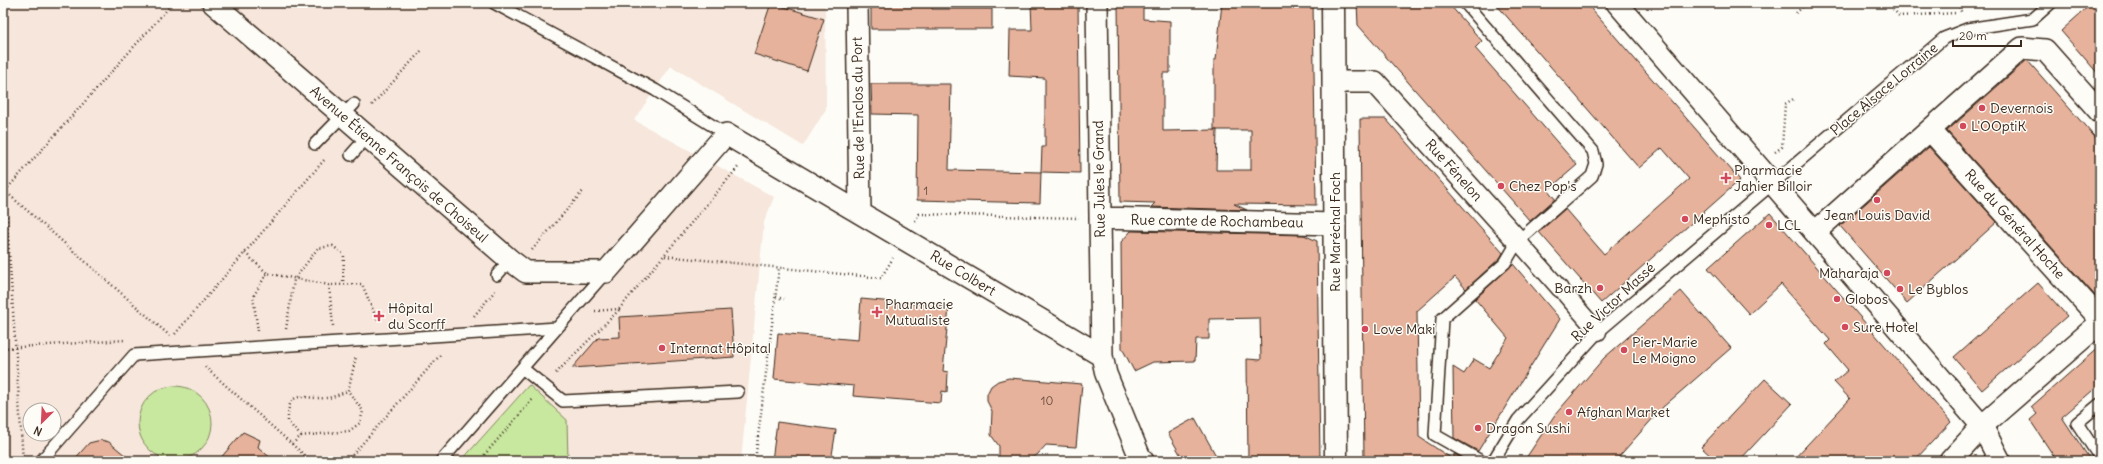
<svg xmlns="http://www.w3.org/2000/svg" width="2103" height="464" font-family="Delius,sans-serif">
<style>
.built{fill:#f6e6db;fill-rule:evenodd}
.green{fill:#c8e79f;stroke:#82885e}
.building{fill:#e7b29b;stroke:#3b2a1e}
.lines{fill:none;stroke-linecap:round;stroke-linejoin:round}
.service-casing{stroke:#3b2a1e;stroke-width:14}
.pedestrian-casing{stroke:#3b2a1e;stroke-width:19}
.minor-casing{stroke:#3b2a1e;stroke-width:24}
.tertiary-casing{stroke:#3b2a1e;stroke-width:25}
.path{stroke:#3b2a1e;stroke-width:2.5;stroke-dasharray:1 3;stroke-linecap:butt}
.service{stroke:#fdfcf7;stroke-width:11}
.pedestrian{stroke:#fdfcf7;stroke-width:16}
.minor{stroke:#fdfcf7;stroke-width:21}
.tertiary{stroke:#fdfcf7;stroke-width:22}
.poi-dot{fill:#d1495b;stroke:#fdfcf7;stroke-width:1.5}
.labels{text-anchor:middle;stroke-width:3;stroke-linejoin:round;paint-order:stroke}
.number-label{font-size:12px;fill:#664c3d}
.street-label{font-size:14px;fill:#3b2a1e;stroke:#fdfcf7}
.poi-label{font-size:14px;fill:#3b2a1e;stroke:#fdfcf7;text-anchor:start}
</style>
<rect width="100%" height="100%" fill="#fdfcf7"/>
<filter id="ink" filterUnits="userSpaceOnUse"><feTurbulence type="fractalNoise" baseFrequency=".025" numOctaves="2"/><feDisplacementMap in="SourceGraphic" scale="8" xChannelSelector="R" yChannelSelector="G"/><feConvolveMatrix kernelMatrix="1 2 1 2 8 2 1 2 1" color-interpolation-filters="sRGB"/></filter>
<g filter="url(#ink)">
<path class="built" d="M3 3H825L826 109 803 146 671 66 634 120 774 197 764 222 741 461H3ZM30 410H54V434H30Z"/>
<path class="green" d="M529 385 567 420 568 461H461Z
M138 423a37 37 0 1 1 74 0a37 37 0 1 1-74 0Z
M735 458 734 461H686Z"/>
<path class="building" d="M771 3 824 19 807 71 754 54Z
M871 3 932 4V9H992V29H871Z
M1031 3H1078L1080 173 1041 172 1042 147H1045V78L1009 76 1010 30H1032Z
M1118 3H1143V19L1170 21V73H1163V131L1217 130 1216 170H1251V130H1214V60H1216L1222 3H1313L1316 205 1234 204 1247 210 1151 207 1155 203 1120 202Z
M1357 3H1448L1482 41 1475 48 1577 165 1548 190 1555 199 1530 221 1358 25Z
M1495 3H1586L1740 180 1601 303 1539 232 1565 209 1604 254 1689 179 1662 148 1639 168Z
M2092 3H2100V76L2061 31Z
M2027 60 2100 143V301L1947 131Z
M871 84H951L949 170 1041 172 1040 203 917 200 918 115 872 114Z
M1360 119H1386L1503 253 1500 258 1466 289 1455 277 1417 311 1419 437 1454 460V454L1467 461H1364Z
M1929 147 1997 222 1907 303 1840 226Z
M1770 213 1951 422 1914 461H1792L1850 399 1834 382 1848 370 1826 344 1830 340 1781 284 1749 314 1708 268Z
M1131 231 1304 235 1317 241 1320 461H1248L1247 359 1261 360 1260 318 1209 319V339H1196L1195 361 1153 362 1134 371 1122 348 1121 242Z
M1513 264 1560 319 1478 451 1454 438 1453 367 1464 374 1474 359 1489 368 1508 338 1475 299Z
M2038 283 2067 316 1982 390 1954 357Z
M1681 291 1731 348 1663 407 1615 461H1524L1554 416 1604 358Z
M861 299 949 307 943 371 948 372 947 392 942 391 941 403 853 396 854 386 774 379 778 333 858 340Z
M731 310 734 357 572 368 598 338 620 337 619 317Z
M2100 346V384L2062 417 2091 461H2057L2030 420 2037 414 2031 407Z
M1009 378 1082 384 1076 447 1046 445 1037 455 1026 461H999V446L991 435 992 411 987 401V394L991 386 998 381Z
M1765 379 1792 404 1739 461H1716L1701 447Z
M1195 418 1219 461H1184L1168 433Z
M777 422 836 430 831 461H772Z
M243 432 260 440 258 447 274 461H218Z
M101 440 109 442 132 461H73L89 443Z"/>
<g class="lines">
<g class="service-casing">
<path id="service" d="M494 3 655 90 726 134
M1465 3 1593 151 1596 164 1592 176 1518 241 1505 263 1442 319 1435 435 1481 461
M315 144 354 104
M351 155 367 137
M497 275 510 260
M522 368 563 401 738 392
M2100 404 2077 423 2100 458
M41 461 134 355 557 328
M441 461 606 272
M1493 461 1518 420 1598 332 1944 38 1967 29 2033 19 2051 3"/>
</g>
<g class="pedestrian-casing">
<path id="pedestrian" d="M1518 241 1560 289
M1566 295 1598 332"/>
</g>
<g class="minor-casing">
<path id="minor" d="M213 3 510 260 526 272H606L726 134 1102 356
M857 3 860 213
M1097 3 1102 356 1106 374 1139 455 1143 461
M1617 3 1982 426 2000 461
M1334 82H1375L1518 241
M1930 130 2100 319
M1100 218 1335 224
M1815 232 2022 48 2045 50 2100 112
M1950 461 1982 426 2100 323"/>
</g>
<g class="tertiary-casing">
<path id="tertiary" d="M1333 3 1336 461"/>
</g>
<path class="path" d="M1888 3 1899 16 1957 13
M1958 3 1962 14
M1796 13 1807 3
M372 105 422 50
M1775 152 1782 147 1785 104 1795 98
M3 193 5 191 23 461
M915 221 919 214 1079 218
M532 250 584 190
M245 253 267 273 329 285 362 284 378 322
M665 256 881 278 893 258
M329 285 333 326
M776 297 784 299
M595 311 619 309 739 166
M474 316 495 291
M286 329 294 280 318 248 333 246 344 255 343 284
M258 331 253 297 267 273
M175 334 325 159
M170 336 5 191 173 3
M3 348 125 340
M205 367 311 461
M556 373 619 310
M301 436 349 431 360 423 363 411 348 391
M292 444 301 436 288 422C287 386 304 400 326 398 333 398 341 393 348 391L356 357
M347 461 442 353
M479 461 533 399
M755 461 779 268"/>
<use href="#service" class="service"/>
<use href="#pedestrian" class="pedestrian"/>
<use href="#minor" class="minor"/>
<use href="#tertiary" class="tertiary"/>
</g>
</g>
<g class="poi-dot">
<circle cx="1982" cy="108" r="4"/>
<circle cx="1963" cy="126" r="4"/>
<path d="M1724 172h4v4h4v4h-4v4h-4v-4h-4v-4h4z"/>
<circle cx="1501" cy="186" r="4"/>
<circle cx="1877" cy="200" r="4"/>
<circle cx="1685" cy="219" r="4"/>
<circle cx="1769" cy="225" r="4"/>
<circle cx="1887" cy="273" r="4"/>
<circle cx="1600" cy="288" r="4"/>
<circle cx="1900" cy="289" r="4"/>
<circle cx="1837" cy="299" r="4"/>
<path d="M875 306h4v4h4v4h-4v4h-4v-4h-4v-4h4z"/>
<path d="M377 310h4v4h4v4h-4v4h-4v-4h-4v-4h4z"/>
<circle cx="1845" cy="327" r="4"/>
<circle cx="1365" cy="329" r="4"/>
<circle cx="662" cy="348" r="4"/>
<circle cx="1624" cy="350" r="4"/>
<circle cx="1569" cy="412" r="4"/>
<circle cx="1478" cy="428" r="4"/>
</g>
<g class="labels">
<g class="number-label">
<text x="926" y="195">1</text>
<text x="1047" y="405">10</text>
</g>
<g class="street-label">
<text transform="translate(1884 89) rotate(-40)" y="5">Place Alsace Lorraine</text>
<text transform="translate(858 108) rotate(-91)" y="5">Rue de l'Enclos du Port</text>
<text transform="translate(399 164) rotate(41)" y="5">Avenue Étienne François de Choiseul</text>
<text transform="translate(1454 170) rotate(48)" y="5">Rue Fénelon</text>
<text transform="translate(1099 179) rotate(-91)" y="5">Rue Jules le Grand</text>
<text transform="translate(1217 221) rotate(1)" y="5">Rue comte de Rochambeau</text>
<text transform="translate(2015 224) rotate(48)" y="5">Rue du Général Hoche</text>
<text transform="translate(1335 232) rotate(-90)" y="5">Rue Maréchal Foch</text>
<text transform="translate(963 273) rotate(31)" y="5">Rue Colbert</text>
<text transform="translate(1613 302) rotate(-43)" y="5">Rue Victor Massé</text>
</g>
<g class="poi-label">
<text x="1990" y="113">Devernois</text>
<text x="1971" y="131">L'OOptiK</text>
<text x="1734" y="175">Pharmacie<tspan x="1734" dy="16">Jahier Billoir</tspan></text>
<text x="1509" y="191">Chez Pop's</text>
<text x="1877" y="220" text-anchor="middle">Jean Louis David</text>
<text x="1693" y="224">Mephisto</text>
<text x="1777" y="230">LCL</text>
<text x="1879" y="278" text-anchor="end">Maharaja</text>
<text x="1592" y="293" text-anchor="end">Barzh</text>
<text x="1908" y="294">Le Byblos</text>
<text x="1845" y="304">Globos</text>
<text x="885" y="309">Pharmacie<tspan x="885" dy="16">Mutualiste</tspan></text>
<text x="388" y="313">Hôpital<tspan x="388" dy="16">du Scorff</tspan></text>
<text x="1853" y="332">Sure Hotel</text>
<text x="1373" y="334">Love Maki</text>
<text x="1632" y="347">Pier-Marie<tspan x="1632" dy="16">Le Moigno</tspan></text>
<text x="670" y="353">Internat Hôpital</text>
<text x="1577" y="417">Afghan Market</text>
<text x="1486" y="433">Dragon Sushi</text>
</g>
</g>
<rect width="2103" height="464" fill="none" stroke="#fdfcf7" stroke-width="16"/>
<rect x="8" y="8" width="2087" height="448" fill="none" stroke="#3b2a1e" stroke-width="1.5" filter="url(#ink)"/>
<g transform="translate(42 422) rotate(204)"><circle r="19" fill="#fdfcf7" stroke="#afa8a0"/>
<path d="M0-3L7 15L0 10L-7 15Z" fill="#d1495b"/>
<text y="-6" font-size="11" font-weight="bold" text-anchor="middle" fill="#3b2a1e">N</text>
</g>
<path d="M1953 40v6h68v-6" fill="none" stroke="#3b2a1e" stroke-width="2"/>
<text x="1959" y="40" font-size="12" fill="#3b2a1e" stroke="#fdfcf7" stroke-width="3" paint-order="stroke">20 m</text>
</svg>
